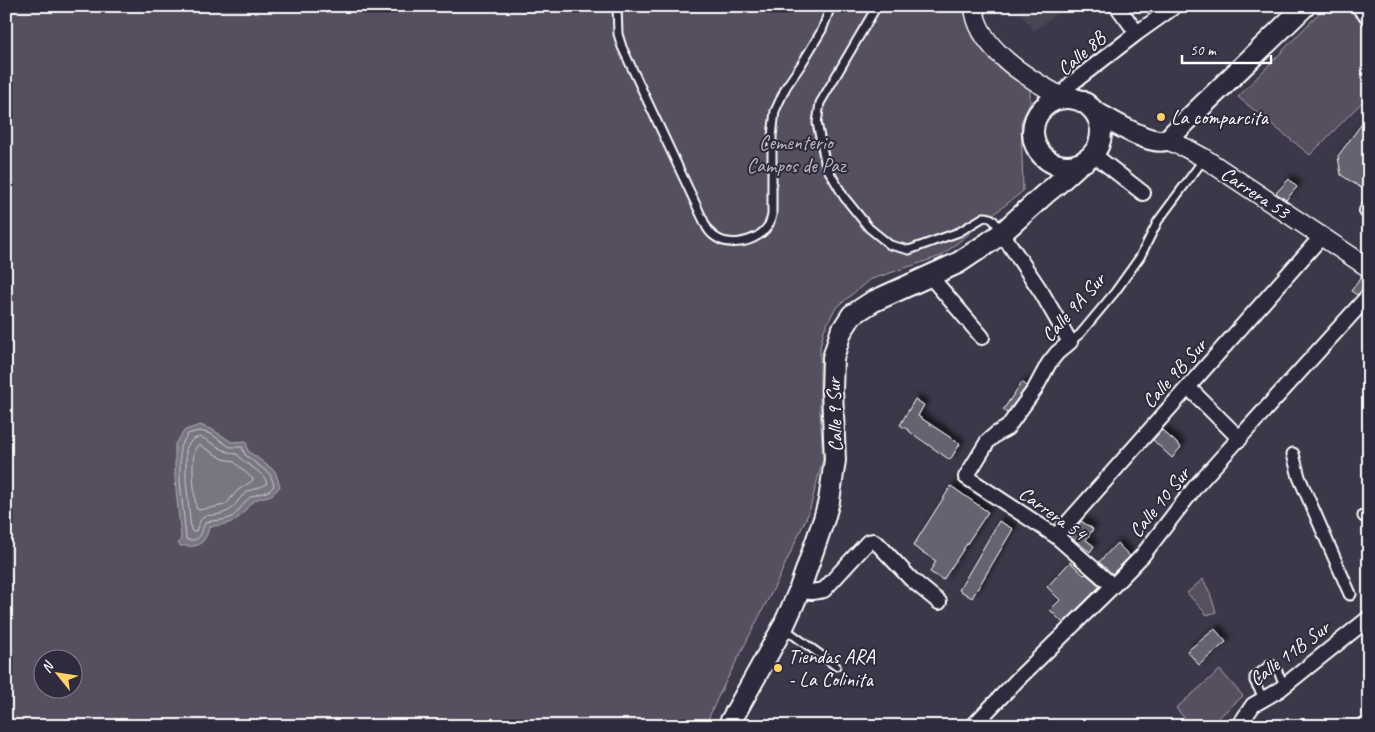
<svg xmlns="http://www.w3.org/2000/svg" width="1375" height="732" font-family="Caveat,sans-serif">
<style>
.built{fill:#494455}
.green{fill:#555060;stroke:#aaa8b0;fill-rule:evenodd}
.water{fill:#797682;stroke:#afadb4}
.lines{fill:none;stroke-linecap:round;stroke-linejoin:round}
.shore{stroke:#c9c8cd;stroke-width:1}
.building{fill:#666270;stroke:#fff;filter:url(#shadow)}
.service-casing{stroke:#fff;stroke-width:11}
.pedestrian-casing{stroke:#fff;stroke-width:15}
.minor-casing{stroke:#fff;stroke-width:18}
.tertiary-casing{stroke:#fff;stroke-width:21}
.secondary-casing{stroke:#fff;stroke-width:24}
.service{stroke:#2f2a3d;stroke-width:7}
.pedestrian{stroke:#2f2a3d;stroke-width:11}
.minor{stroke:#2f2a3d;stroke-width:14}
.tertiary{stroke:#2f2a3d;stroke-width:18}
.secondary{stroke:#2f2a3d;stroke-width:20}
.poi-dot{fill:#ffd166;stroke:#2f2a3d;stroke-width:2}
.labels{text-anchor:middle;stroke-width:4;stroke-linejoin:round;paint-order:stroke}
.street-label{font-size:20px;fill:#fff;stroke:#2f2a3d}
.poi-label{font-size:20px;fill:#fff;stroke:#2f2a3d;text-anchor:start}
.park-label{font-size:20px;fill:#bbb9bf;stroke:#2f2a3d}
</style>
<defs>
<filter id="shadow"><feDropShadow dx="4.5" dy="-4.5" stdDeviation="2.5" flood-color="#0009"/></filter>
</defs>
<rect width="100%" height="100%" fill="#3c3749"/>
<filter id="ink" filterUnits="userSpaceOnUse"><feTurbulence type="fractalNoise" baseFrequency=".02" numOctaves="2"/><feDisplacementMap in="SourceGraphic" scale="10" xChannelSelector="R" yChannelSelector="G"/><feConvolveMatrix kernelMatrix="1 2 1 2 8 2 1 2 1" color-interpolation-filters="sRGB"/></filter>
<g filter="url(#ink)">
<path class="built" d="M1015 6H1067L1034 31Z"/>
<path class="green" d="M6 6H971L988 47 1030 90V104L1021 122 1023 191 941 256 869 280 835 309 824 330 820 348V411L823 459 809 512 778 580 719 695 705 726H6ZM42 660H72V690H42Z
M1326 6H1347L1369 28V95L1310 155 1238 97Z
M1203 579 1210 593 1216 612 1207 615 1187 593Z
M1220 670 1243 696 1209 726H1191L1176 708Z"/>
<path class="water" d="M200 425 213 430 232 442 246 441 248 451 275 471 280 486C271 500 266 494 254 501 249 504 247 508 244 512 233 525 224 524 209 527 208 535 203 545 194 546 189 547 186 545 181 546L178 544 181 538 175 480V444L185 430Z"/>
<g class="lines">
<path class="shore" d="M200 431 211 434 230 447H242L245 455 270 474 274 485C270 494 261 492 253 496 243 500 240 513 230 518 223 521 214 520 206 522 200 531 203 542 187 540L186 538 180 480V447L188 434Z
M200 437C213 442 223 453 237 454 244 465 263 470 267 483 261 489 250 488 243 495 237 501 234 509 226 512 208 520 204 507 196 531L193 532 191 530 186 480V448L192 440Z
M200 445 223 459 233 461 253 479 252 481 238 490 225 505 199 510 196 508C195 495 189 457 197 446Z"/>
</g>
<path class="building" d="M1369 114V193L1341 175 1338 156Z
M1289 179 1297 187 1286 200 1276 193Z
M1362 276 1369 279V286L1363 289 1357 295 1351 291Z
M1022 382 1027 386 1007 413 1003 410Z
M915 399 924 405 918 416 960 444 950 460 910 432V431L900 425Z
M1162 430 1181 447 1172 458 1153 440Z
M951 486 988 512 943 580 930 572 936 561 913 546Z
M999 521 1013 529 972 598 959 590Z
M1081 521 1093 529 1086 540 1094 546 1090 552 1069 536 1073 530 1074 531Z
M1117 543 1130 556 1112 574 1099 562Z
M1070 562 1084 575 1086 574 1100 586 1063 623 1050 610 1060 600 1047 587Z
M1215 629 1226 642 1199 665 1187 651Z"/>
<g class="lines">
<g class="service-casing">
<path id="service" d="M617 6 618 34 622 47 707 228C720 250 755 245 768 226 770 223 771 219 772 215V136L775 111 786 87 801 65 822 30 831 6
M877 6 820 103 817 123 826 166 844 197 869 228 890 245 909 250 959 232 984 217C993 216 996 224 1001 231
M1070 342 1080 334 1115 292 1140 257 1158 221 1204 159
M785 629 836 666
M1264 699 1254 681V677L1269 665 1272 664 1275 666 1285 686"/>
</g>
<g class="pedestrian-casing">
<path id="pedestrian" d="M1293 454 1299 477 1350 594
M1364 516 1369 514"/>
</g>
<g class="minor-casing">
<path id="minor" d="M1117 6 1137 33
M1358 6 1369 18
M1064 97 1068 87 1072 83 1137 33 1175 6
M1093 154 1143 193
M1367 211 1369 208
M1002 233 1042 293 1070 342 1057 353 1049 363 1035 389 1007 428 996 434 988 441 966 477 1056 536 1113 586
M930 276 982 337
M1189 388 1240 439
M1056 536 1322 236
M799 591 812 592 824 590 868 542 873 541 879 545 911 579 939 602
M973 726 1018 679 1113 586 1142 556 1196 486 1369 295
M1239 726 1253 705 1279 690 1369 618"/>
</g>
<g class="tertiary-casing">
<g id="tertiary">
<path d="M974 6C976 48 1029 79 1062 97"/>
<path id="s1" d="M1166 140 1186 148 1204 158 1369 268"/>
</g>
</g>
<g class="secondary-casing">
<path id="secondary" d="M1033 132a34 34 0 1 1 68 0a34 34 0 1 1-68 0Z
M1095 112C1110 120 1150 146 1166 140 1169 139 1173 134 1175 132L1305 6
M728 726 783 627 793 605 799 591 824 519 829 501 835 460 832 391 833 358 841 332 852 315 872 302 958 263 988 243 1002 233 1045 194 1055 186 1077 166"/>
</g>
<use href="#service" class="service"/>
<use href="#pedestrian" class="pedestrian"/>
<use href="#minor" class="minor"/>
<use href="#tertiary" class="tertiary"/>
<use href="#secondary" class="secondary"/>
</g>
</g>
<g class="poi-dot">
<circle cx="1161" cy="117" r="5"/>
<circle cx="778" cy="668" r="5"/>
</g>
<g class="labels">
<g class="street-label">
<text transform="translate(1081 53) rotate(-41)" y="7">Calle 8B</text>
<text dy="7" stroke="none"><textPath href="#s1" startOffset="104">Carrera 53</textPath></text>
<text transform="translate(1073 307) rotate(-48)" y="7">Calle 9A Sur</text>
<text transform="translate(1174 373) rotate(-48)" y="7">Calle 9B Sur</text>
<text transform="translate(834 415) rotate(-92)" y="7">Calle 9 Sur</text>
<text transform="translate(1159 502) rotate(-51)" y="7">Calle 10 Sur</text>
<text transform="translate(1053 513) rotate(36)" y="7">Carrera 54</text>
<text transform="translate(1289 653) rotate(-37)" y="7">Calle 11B Sur</text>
</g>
<g class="poi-label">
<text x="1171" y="124">La comparcita</text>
<text x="788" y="663">Tiendas ARA<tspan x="788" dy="23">- La Colinita</tspan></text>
</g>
<g class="park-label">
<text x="796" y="149">Cementerio<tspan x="796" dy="23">Campos de Paz</tspan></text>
</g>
</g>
<rect width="1375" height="732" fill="none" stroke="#2f2a3d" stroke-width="25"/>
<rect x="12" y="12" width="1350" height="707" fill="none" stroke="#fff" stroke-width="2" filter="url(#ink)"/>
<g transform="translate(58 674) rotate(300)"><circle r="24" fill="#2f2a3d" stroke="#827f8b"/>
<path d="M0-4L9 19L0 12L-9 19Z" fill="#ffd166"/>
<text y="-8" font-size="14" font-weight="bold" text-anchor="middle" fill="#ffffff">N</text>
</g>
<path d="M1182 55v8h89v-8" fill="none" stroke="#ffffff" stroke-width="2.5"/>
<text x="1190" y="55" font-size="15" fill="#ffffff" stroke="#2f2a3d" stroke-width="4" paint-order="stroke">50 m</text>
</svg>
